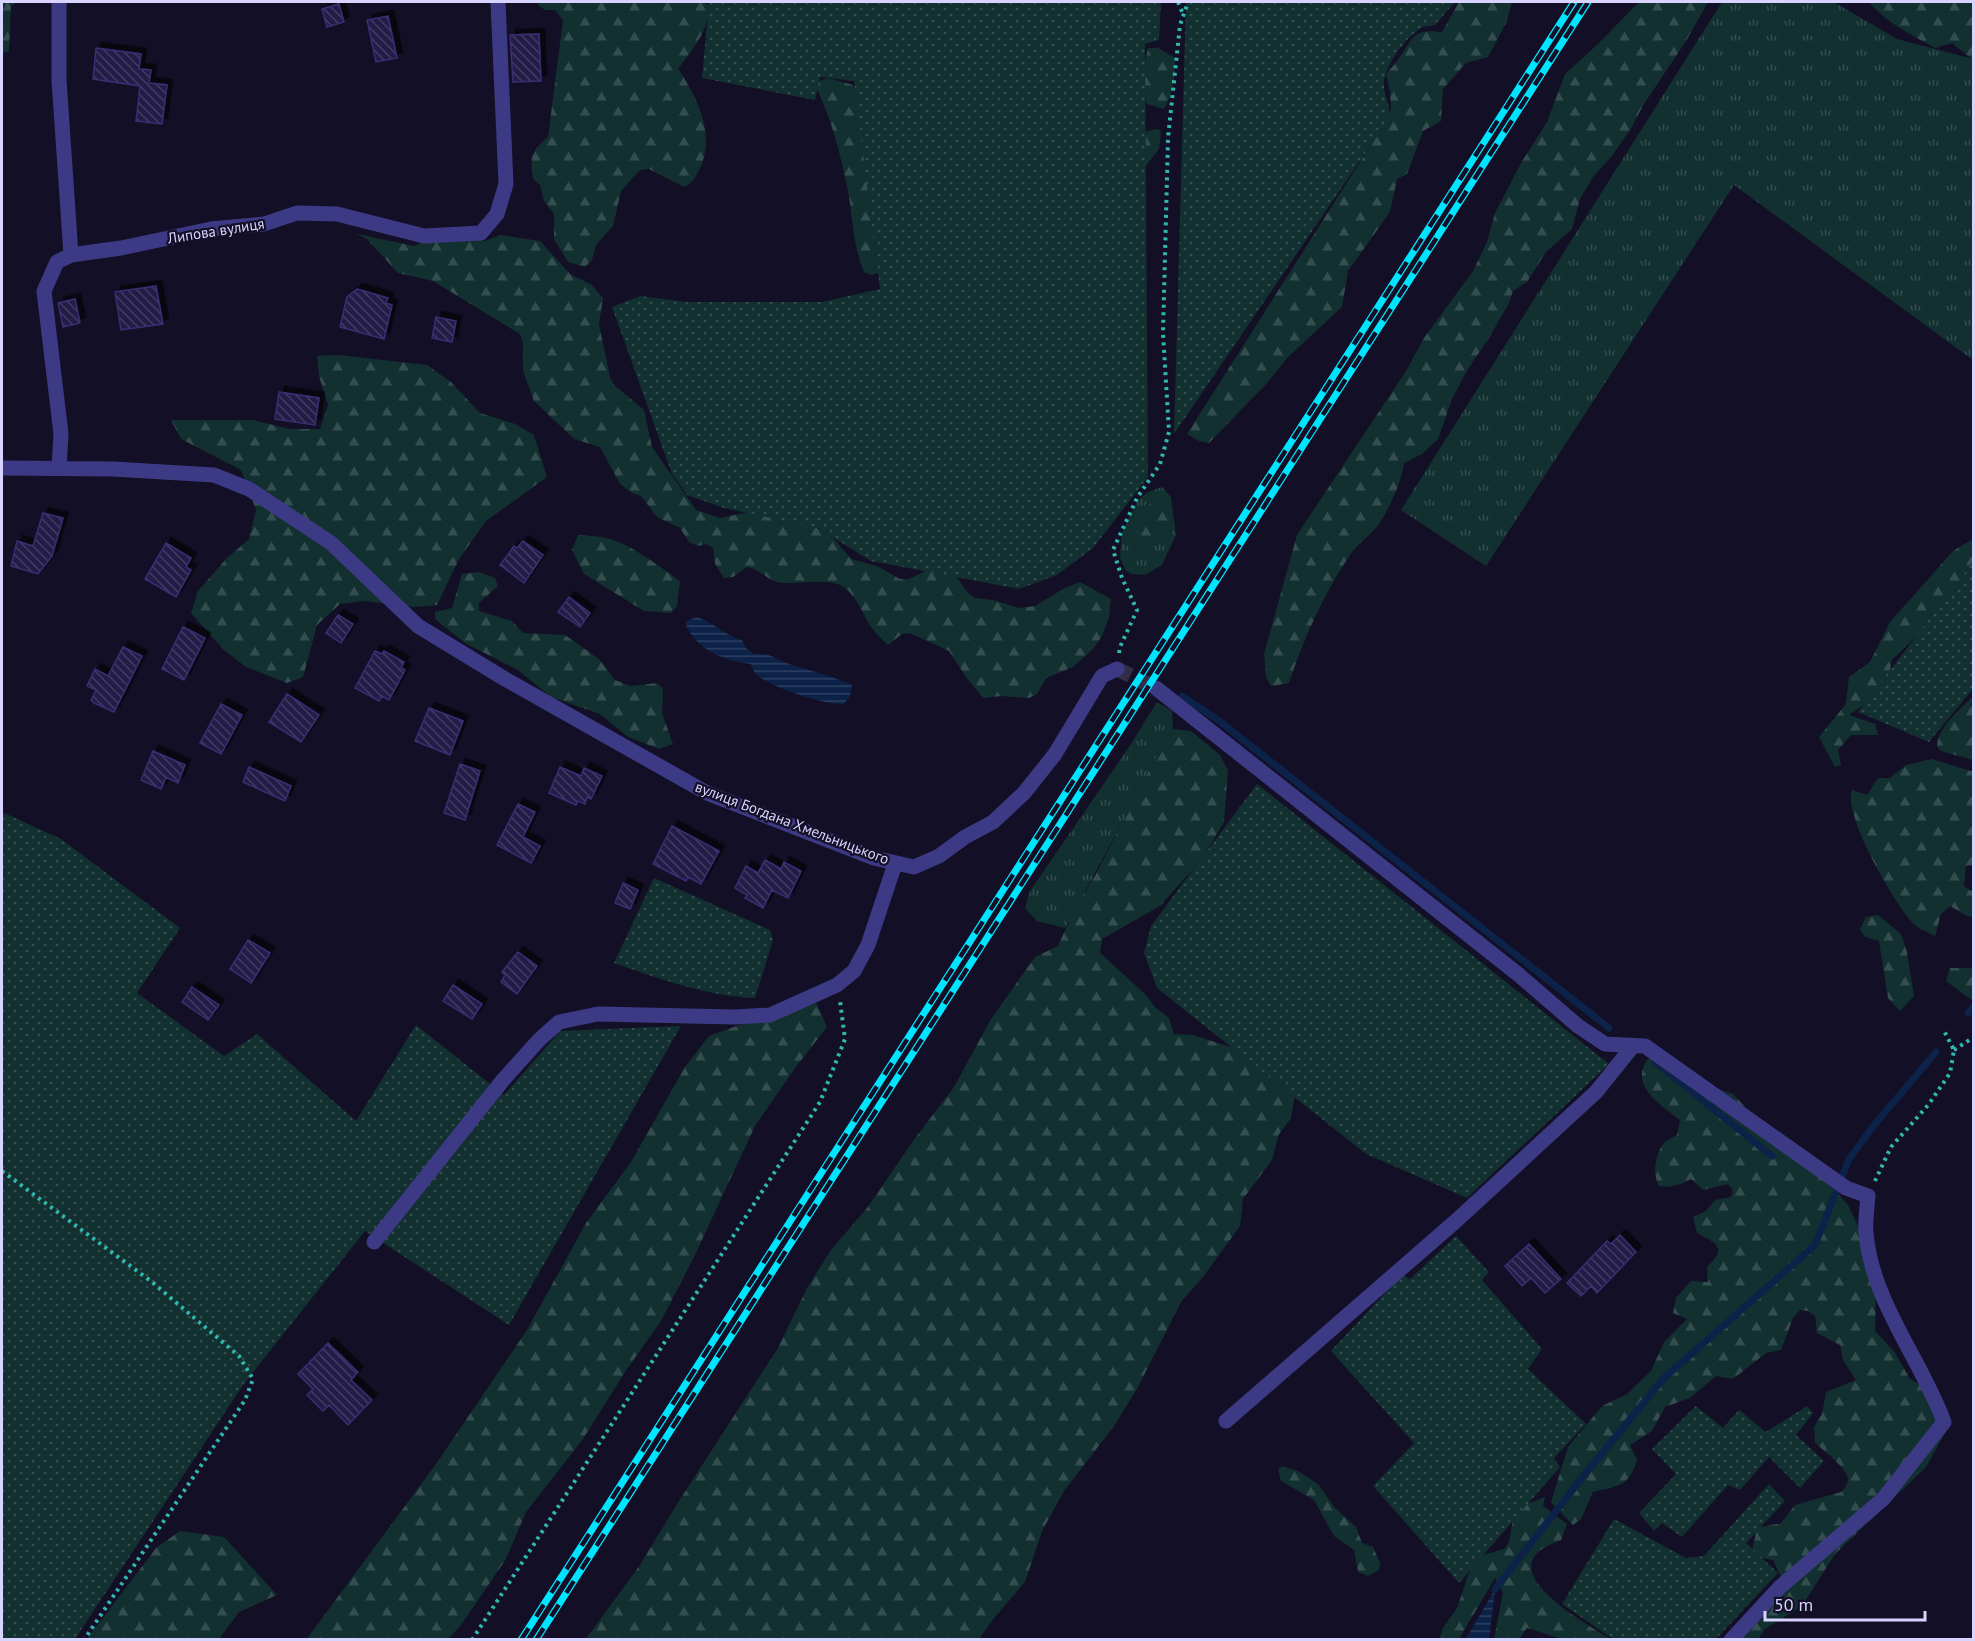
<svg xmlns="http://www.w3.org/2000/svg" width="1975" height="1641" font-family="'PT Sans',sans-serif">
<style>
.grass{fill:url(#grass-tufts)}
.forest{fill:url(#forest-firs)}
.garden{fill:url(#garden-dots)}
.water{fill:url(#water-rules)}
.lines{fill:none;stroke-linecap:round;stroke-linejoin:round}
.stream{stroke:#0c2248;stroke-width:7}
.building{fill:url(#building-back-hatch);stroke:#3b2d73;stroke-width:1.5;filter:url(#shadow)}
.minor-tunnel{stroke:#312d47;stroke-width:15;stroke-dasharray:15 8;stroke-linecap:butt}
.path{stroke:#2fb8b0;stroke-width:4;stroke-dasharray:3 4.5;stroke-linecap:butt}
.minor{stroke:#3d3a85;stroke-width:15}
.rail-casing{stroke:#00e5ff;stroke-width:7}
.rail{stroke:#130f26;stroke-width:4.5;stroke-dasharray:14;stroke-linecap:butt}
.labels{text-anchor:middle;stroke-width:4.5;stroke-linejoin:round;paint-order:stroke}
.street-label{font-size:15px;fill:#d9d4ff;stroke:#130f26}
</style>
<defs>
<pattern id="grass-tufts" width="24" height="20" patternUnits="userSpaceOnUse" patternTransform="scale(1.5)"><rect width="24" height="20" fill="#12302f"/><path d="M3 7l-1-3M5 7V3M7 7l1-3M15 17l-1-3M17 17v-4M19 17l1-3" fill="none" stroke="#344d4e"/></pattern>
<pattern id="forest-firs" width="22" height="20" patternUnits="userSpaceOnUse" patternTransform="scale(1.5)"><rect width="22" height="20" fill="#12302f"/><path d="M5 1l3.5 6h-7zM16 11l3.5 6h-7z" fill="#344d4e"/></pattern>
<pattern id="garden-dots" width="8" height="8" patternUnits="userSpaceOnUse" patternTransform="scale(1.5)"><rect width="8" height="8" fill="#12302f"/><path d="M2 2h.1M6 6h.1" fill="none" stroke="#344d4e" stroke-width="1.8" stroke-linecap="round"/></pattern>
<pattern id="water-rules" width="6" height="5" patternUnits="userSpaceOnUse" patternTransform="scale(1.5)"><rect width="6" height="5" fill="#0c2248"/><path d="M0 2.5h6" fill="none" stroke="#2f4163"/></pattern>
<pattern id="building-back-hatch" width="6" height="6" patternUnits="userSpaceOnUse" patternTransform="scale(1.5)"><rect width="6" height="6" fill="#241b47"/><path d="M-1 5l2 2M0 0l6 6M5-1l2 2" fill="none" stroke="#433b63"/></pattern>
<filter id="shadow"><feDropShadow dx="5.5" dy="-5.5" stdDeviation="0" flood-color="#0009"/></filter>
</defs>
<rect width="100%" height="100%" fill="#130f26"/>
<path class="grass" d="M1722 2H1834L1897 39 1973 59V360L1734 185 1486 566 1401 510Z
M1162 487 1171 497 1176 535 1162 565 1145 575 1132 574 1126 571 1120 558 1122 532 1138 500 1148 492Z
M1157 702 1172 711 1173 729 1163 743 1147 777 1065 928 1037 921 1025 908 1030 891 1129 747Z"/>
<path class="forest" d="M2 2H17L11 6 9 51 2 53Z
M539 2H703L709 5C709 31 693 49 678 69 697 96 715 133 701 166 696 176 694 182 684 187L649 169 640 170 621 191 613 226 596 245 592 260 585 267 568 262 554 239V214L544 201 540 185 533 179C530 157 530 152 548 137L563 20 555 10H545L538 5Z
M1459 2H1512L1507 21 1488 57 1466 63 1443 89 1441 121 1423 131 1407 174 1397 179 1390 212 1348 271 1342 307 1287 358 1268 382 1209 443 1199 441 1187 434 1369 148 1391 109 1390 91 1386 74C1391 68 1397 62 1401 55 1414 35 1416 29 1442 32Z
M1639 2H1708L1686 41 1644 104 1630 130 1611 157 1593 177 1580 199 1572 229 1546 252 1527 282 1513 291 1509 303 1489 338 1468 369 1452 399 1438 439 1422 454 1404 463C1402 481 1387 515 1375 529 1367 538 1356 545 1350 555 1323 595 1304 638 1289 683L1271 686 1266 677 1264 654 1297 535 1406 371 1424 338 1473 271 1487 242 1495 213 1521 163 1547 122 1565 74 1598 44Z
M1869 2H1973V60L1952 43 1935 48C1912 35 1885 22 1869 2Z
M1148 48H1158L1174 57C1177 73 1172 96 1164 109L1147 104 1140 85Z
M828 78 853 85 859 95 887 269 872 275 864 272C853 247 853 218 848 191 841 156 832 121 817 89L819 81Z
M1155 129 1161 131 1159 149 1144 168 1145 132Z
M357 234 414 246 428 239 467 237 485 241 500 235 540 241 570 274 592 285 603 298 599 324 610 377 614 385 644 410 652 447 696 510 720 518 754 511 778 514 828 532 851 559 877 566 900 579H909L938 565 953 572 968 593 975 598 993 600 1019 608 1035 606 1063 589 1080 582 1111 599 1109 617 1102 636 1093 649 1073 667 1046 678 1037 694 1029 698 1001 696 983 698 966 677 949 651 910 633 902 634 888 645C883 640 876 634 872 628 862 614 857 595 842 586 828 578 796 584 781 583 767 581 761 569 747 567L733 577 724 578 715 564 713 548 706 544 698 546 689 542 680 528 657 517 641 496 632 493 620 484 600 447 574 439 534 401 523 371V343L520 334 433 281 398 273 367 239Z
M338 355 427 365 451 382 480 413 515 424 534 435 547 477 486 521 459 559 437 605 414 607 364 601 340 604 317 625 303 677 287 683 246 667 224 650 191 613 198 591 226 559 249 539 256 510 241 470 181 439 171 420H253L289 429H320L328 405 319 376 317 356Z
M1156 493 1167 499 1169 520 1161 540 1149 544 1136 537 1138 525Z
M578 535C591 536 604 536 616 541 637 549 662 568 680 581L677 606 671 613 644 611 584 574 572 550Z
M1973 539V564L1966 571 1943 610 1892 660 1887 688 1849 715 1875 724 1878 735H1851L1838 750 1841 765 1835 767 1819 737 1846 704 1849 677 1870 662 1890 622 1953 551Z
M479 572 495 578 498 586 479 603V611L512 621 523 633 565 635 599 659 615 680 631 686 657 683 663 689 662 713 673 744 659 749 628 737 600 714 551 697 518 670 465 643 435 619V612L452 608 462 574Z
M1973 696V760L1941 751 1937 747C1938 726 1960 710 1973 696Z
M1173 729 1191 731 1220 755 1228 771 1224 822 1202 859 1160 906 1102 939 1100 953 1146 995 1155 1007 1169 1018 1174 1034 1193 1035 1237 1049 1295 1094 1291 1118 1279 1134 1272 1160 1243 1199 1240 1226 1203 1277 1181 1302 1137 1389 1114 1426 1064 1491 1042 1531 1025 1582 994 1618 979 1639 585 1640 640 1565 677 1504 778 1348 807 1288 831 1250 867 1208 913 1141 954 1087 991 1019 1035 957 1058 946 1075 908 1096 874 1163 743Z
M1932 759 1974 772 1973 865 1966 866 1964 886 1973 892V917L1967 916 1950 906 1941 914 1935 936C1927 932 1916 928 1911 921 1893 900 1843 816 1852 790L1867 795 1878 778H1890L1906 765Z
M1878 915 1901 934 1907 952 1914 996 1900 1011 1888 998 1879 941 1865 937 1860 929 1866 917Z
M1950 968H1973V1001L1946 981Z
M816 1002 827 1027 795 1068 755 1126 695 1255 661 1321 625 1372 583 1439 526 1512 506 1559 461 1625 448 1639 306 1640 436 1464 527 1330 586 1223 631 1162 685 1067 709 1036 761 1017Z
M1655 1053 1695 1082 1733 1094 1785 1149 1815 1168 1848 1205 1858 1226 1876 1288 1875 1331 1894 1351 1910 1379 1938 1394 1946 1431 1926 1467 1835 1554 1802 1606 1765 1629 1758 1639H1727L1782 1579 1773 1560 1756 1557 1752 1551 1757 1528 1781 1523 1795 1505 1841 1492C1844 1489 1848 1484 1848 1479 1848 1469 1823 1450 1815 1443L1814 1427 1822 1414 1826 1392 1856 1380 1843 1360 1840 1345 1817 1333 1815 1316 1808 1311 1800 1310 1793 1318 1781 1350 1766 1353 1733 1379 1716 1376 1690 1398 1665 1407 1652 1431 1630 1445 1637 1460C1628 1488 1619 1485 1593 1492L1581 1519 1573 1525 1551 1502 1568 1447 1602 1406 1627 1394 1651 1371 1664 1342 1687 1319 1673 1313 1676 1298 1691 1281 1708 1282 1707 1267C1727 1248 1718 1244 1697 1233L1693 1217 1706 1211 1715 1200 1731 1197 1733 1190 1728 1184 1703 1190 1691 1179C1680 1185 1672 1188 1659 1186 1652 1174 1655 1154 1664 1143 1667 1140 1673 1137 1677 1135L1680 1120C1664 1107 1632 1089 1645 1063 1646 1060 1652 1056 1655 1053Z
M1282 1466 1298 1471 1318 1484 1335 1508 1356 1527 1362 1543 1373 1547 1380 1563 1379 1570 1368 1576 1358 1572 1354 1550 1334 1536 1314 1500 1281 1481 1278 1470Z
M1545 1497 1543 1506 1567 1524 1561 1540C1552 1544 1540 1548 1534 1557 1516 1586 1591 1626 1610 1639H1562L1527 1628 1519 1639H1494L1503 1593 1495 1578 1459 1639 1439 1640 1443 1628 1457 1608 1471 1567 1483 1555 1504 1549 1509 1542 1513 1519 1522 1506Z
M180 1531 224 1537 277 1595 239 1612 219 1639H87L156 1548Z"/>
<path class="garden" d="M709 2H1161L1159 40 1145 44 1148 477 1093 548 1057 575 1019 589 871 561 818 528 724 508 687 495 672 474 612 307 640 296 686 302H822L880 289 854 81 820 77 815 100 702 78Z
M1186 2H1455L1435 25C1431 26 1425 26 1421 28 1405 38 1382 68 1384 88 1386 103 1392 105 1387 121L1174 434Z
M1973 562V689L1929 742 1858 712Z
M1257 784 1609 1064 1467 1198 1366 1154 1157 988 1144 953 1151 926Z
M2 812 61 839 180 928 137 993 224 1056 257 1034 356 1121 416 1025 504 1095 560 1031 681 1026 509 1325 365 1231 243 1385 75 1639 2 1640Z
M654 878 770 930 773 940 755 998C706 996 660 979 614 963Z
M1456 1236 1489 1272 1482 1280 1542 1349 1528 1369 1586 1424 1554 1458 1560 1467 1459 1583 1373 1486 1414 1443 1331 1351 1402 1275 1410 1279Z
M1696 1406 1723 1428 1739 1410 1766 1432 1807 1406 1813 1413 1796 1435 1824 1461 1800 1488 1769 1457 1740 1490 1728 1485 1682 1537 1662 1523 1654 1531 1639 1513 1676 1474 1652 1449Z
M1769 1484 1785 1501 1746 1543 1778 1573 1716 1639H1613L1562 1604 1614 1519 1686 1558 1704 1556Z"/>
<path class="water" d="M697 617C713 622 724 635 742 640L746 648 754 654C773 653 774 659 789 664 811 671 832 676 852 685L850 696 844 704C825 705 774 688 758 676 754 673 753 668 751 664 724 661 694 649 685 622Z
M1495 1589 1489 1639H1466Z"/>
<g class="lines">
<path class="stream" d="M1182 696 1218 720 1609 1028
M1968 1013 1974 1006
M1655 1062 1772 1156
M1495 1589 1582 1478 1663 1379 1815 1245 1849 1159 1875 1124 1936 1052"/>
</g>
<path class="building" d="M339 4 344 22 327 27 322 9Z
M388 16 397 58 376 62 367 20Z
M539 34 541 81 513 82 510 35Z
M96 48 141 54 139 69 151 70 149 83 167 85 162 124 136 121 140 86 93 79Z
M156 286 163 324 121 330 115 292Z
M357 289 388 298 386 303 392 305 384 339 340 327 347 297Z
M75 299 80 323 63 327 58 303Z
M436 317 456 321 452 342 432 338Z
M279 392 319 398 315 425 275 419Z
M43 513 63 518 52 556 38 574 11 566 17 541 33 546Z
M523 541 543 555 524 583 500 565 514 546 517 548Z
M166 543 191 558 186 567 191 570 176 597 145 579Z
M569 597 590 613 580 627 558 612Z
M338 615 353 624 341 643 326 633Z
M183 627 205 638 184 680 162 669Z
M123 647 142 656 114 712 94 703 91 700 96 690 87 686 95 669 108 676Z
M375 651 382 654 384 651 404 662 401 668 405 670 389 700 382 696 379 701 355 688Z
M287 694 319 715 301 742 269 722Z
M221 704 242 715 221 754 200 743Z
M429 708 463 721 450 755 415 741Z
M153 751 185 765 178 783 166 777 161 789 141 780Z
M460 764 480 771 465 820 444 813Z
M249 767 291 786 285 801 243 782Z
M560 767 581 776 584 768 602 776 591 799 587 797 585 804 578 801 576 805 549 793Z
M518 804 535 812 523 837 540 846 531 863 497 845Z
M672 826 719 851 701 884 688 877 686 881 653 864Z
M765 860 781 869 784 862 801 871 788 898 772 890 763 908 745 898 747 895 735 888 746 866 758 873Z
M623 883 638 890 630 909 615 903Z
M248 940 270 953 251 983 230 969Z
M518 952 537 966 517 994 501 982 505 975 502 972Z
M453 985 482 1004 472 1019 443 1001Z
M192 987 219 1005 208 1020 182 1002Z
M1620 1235 1636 1252 1597 1293 1591 1286 1581 1296 1567 1283 1607 1241 1611 1244Z
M1529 1244 1561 1279 1545 1293 1531 1278 1522 1286 1505 1266Z
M328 1343 358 1372 351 1380 372 1400 348 1425 329 1405 323 1411 307 1395 313 1389 298 1374Z"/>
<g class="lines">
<path class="minor-tunnel" d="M1117 669 1156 688"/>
<path class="path" d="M1178 2 1183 14
M1119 653 1120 647 1137 610 1122 578 1113 550 1137 498 1160 464 1169 432 1163 333 1168 138 1180 25 1188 2
M1954 1050 1974 1037
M2 1171 152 1282 239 1356 253 1379 245 1400 84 1640
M1875 1181 1891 1147 1929 1104 1950 1073 1954 1050 1943 1029
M472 1640 820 1102 845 1039 840 1001"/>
<path class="minor" d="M59 2V80L71 255 121 248 211 229 264 224 297 213 337 214 424 236 481 233 497 214 506 184 498 2
M2 468 113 469 214 475 249 489 331 543 418 626 505 679 707 793 874 858 914 867 939 856 965 837 993 822 1024 793 1055 754 1102 676 1117 669
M59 468 61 434 44 291 57 262 71 255
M1156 688 1519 975 1578 1026 1605 1044 1645 1046 1846 1188 1868 1196C1867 1208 1865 1221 1866 1233 1872 1302 1921 1359 1944 1422L1883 1499 1780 1587 1731 1640
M374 1242 503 1080 539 1040 559 1022 598 1014 735 1017 770 1015 837 985 854 971 868 945 895 864
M1226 1421 1457 1220 1596 1092 1633 1046"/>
<g class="rail-casing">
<path id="rail" d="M521 1640 1574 2
M536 1640 1588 2"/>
</g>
<use href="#rail" class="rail"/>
</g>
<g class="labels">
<g class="street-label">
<text transform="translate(216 231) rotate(-9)" y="5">Липова вулиця</text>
<text transform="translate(792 823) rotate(21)" y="5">вулиця Богдана Хмельницького</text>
</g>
</g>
<rect width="1975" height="1641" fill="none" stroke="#d9d4ff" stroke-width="6"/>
<path d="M1765 1611v9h160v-9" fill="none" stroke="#d9d4ff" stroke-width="3"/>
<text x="1774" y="1611" font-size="18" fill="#d9d4ff" stroke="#130f26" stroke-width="4.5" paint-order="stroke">50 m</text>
</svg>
